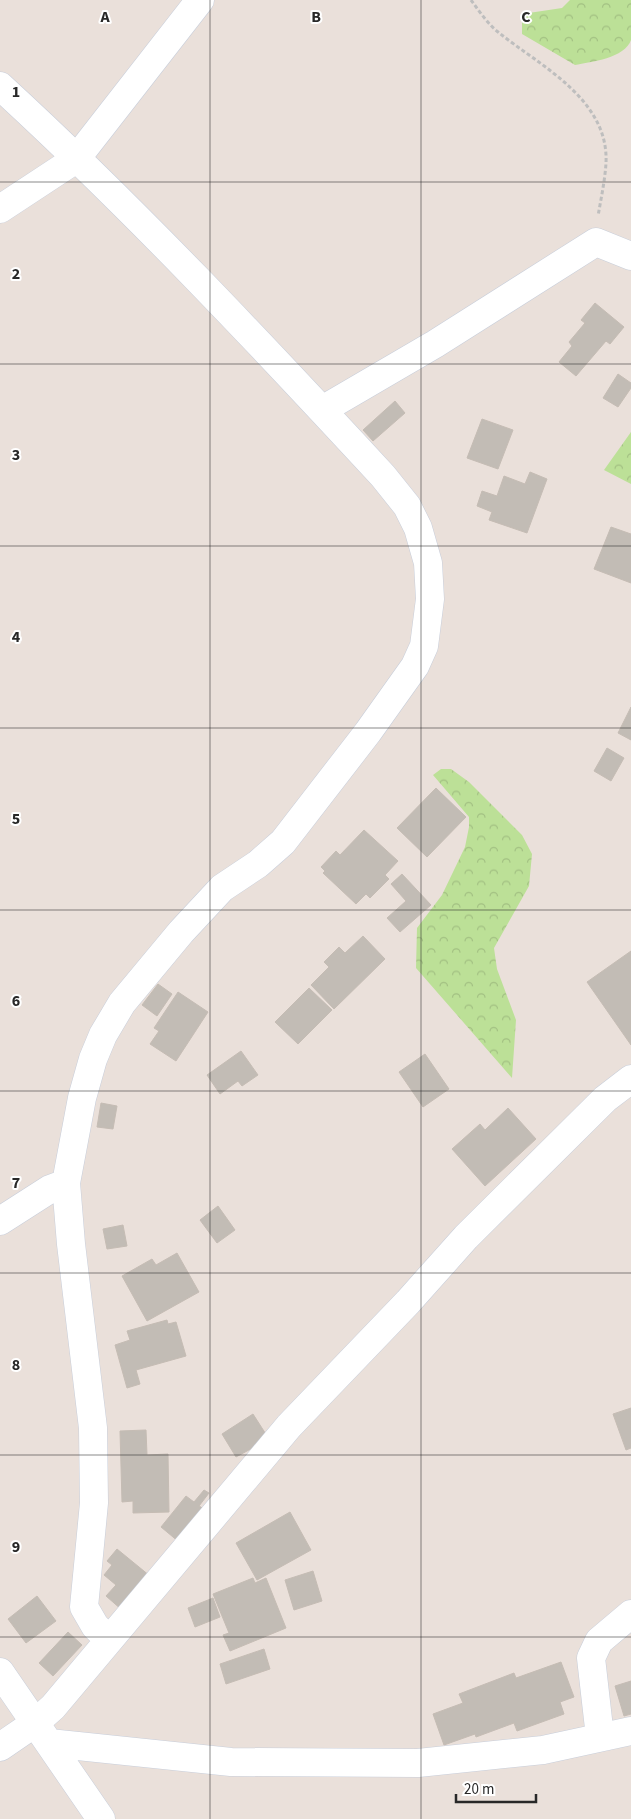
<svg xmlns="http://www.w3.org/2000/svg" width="631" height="1819" font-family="'Source Sans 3',sans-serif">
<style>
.forest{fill:url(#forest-crowns)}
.building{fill:#c2bcb5;stroke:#c5bcb4}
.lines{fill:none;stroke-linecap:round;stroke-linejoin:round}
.minor-casing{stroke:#c8ceda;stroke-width:29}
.path{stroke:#bebebe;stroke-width:3;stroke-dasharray:4 2.5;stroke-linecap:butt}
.minor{stroke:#fff;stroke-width:28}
.grid{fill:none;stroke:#282828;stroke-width:1;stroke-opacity:0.55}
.grid-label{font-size:16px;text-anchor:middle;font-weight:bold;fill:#282828;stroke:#fff;stroke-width:4;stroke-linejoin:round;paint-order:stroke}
</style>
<defs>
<pattern id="forest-crowns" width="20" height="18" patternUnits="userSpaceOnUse" patternTransform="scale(1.25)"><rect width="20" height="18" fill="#bce097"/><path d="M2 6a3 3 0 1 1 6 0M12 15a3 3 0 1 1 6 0" fill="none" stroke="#a2c082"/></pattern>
</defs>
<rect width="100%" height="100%" fill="#eae0da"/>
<path class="forest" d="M570 0H631C631 11 631 29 631 40 625 58 591 62 575 65L522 34V14L562 8Z
M631 432V484L604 470Z
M441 769H451L469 782 522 835 532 854 529 886 494 948 497 969 516 1020 512 1078 416 968 417 928 442 895 465 847 469 827V817L433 775Z"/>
<path class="building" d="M595 303 624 327 610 344 606 341 576 376 559 362 572 346 569 342 585 323 581 320Z
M618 374 631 383V388L618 407 603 398Z
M395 401 405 413 373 441 363 430Z
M482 419 513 430 498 469 467 458Z
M530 472 547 479 527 533 489 520 492 512 477 506 482 491 497 496 504 476 525 484Z
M611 527 631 534V583L594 569Z
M631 707V740L618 733Z
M607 748 624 758 611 781 594 771Z
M436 788 466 817 427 857 397 828Z
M364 830 398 861 385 875 389 879 370 898 366 894 356 904 323 873 325 871 321 867 336 851 340 855Z
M402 874 431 905 400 932 387 918 406 901 391 884Z
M363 936 385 959 334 1009 311 985 329 967 324 962 339 947 345 953Z
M631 951V1045L587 982Z
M158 984 172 994 157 1016 142 1005Z
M309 988 332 1010 298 1044 275 1022Z
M178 992 208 1012 176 1061 150 1044 159 1031 154 1028Z
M241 1051 258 1075 242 1086 238 1081 220 1094 207 1075Z
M425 1054 449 1089 423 1107 399 1072Z
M101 1103 117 1106 113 1129 97 1127Z
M508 1108 536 1139 485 1186 452 1149 480 1124 485 1130Z
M218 1206 235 1230 217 1243 200 1220Z
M123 1225 127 1246 107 1249 103 1229Z
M177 1253 199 1292 147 1321 122 1276 152 1259 156 1265Z
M167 1320 168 1324 176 1322 186 1356 136 1370 140 1384 127 1388 115 1345 130 1340 127 1331Z
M631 1408V1448L626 1450 613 1414Z
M253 1414 269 1439 236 1457 222 1434Z
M146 1430 147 1455 168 1454 169 1512 133 1513V1501L122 1502 120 1431Z
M204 1490 209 1493 199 1506 204 1509 179 1542 161 1527 186 1496 194 1502Z
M290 1512 311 1550 257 1580 236 1543Z
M117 1549 150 1576 122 1610 106 1596 116 1585 104 1575 112 1565 107 1561Z
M313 1571 322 1601 294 1610 285 1580Z
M253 1578 255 1583 266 1578 286 1628 230 1651 223 1635 229 1633 213 1594Z
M37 1596 56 1621 26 1643 8 1619Z
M213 1598 220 1617 195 1627 188 1608Z
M68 1632 82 1645 53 1676 39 1663Z
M264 1649 270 1669 226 1684 220 1664Z
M561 1662 574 1697 560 1702 564 1714 517 1731 514 1723 476 1737 475 1734 444 1745 433 1714 463 1703 459 1694 514 1673 516 1678Z
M631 1681V1714L624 1716 615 1686Z"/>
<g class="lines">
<g class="minor-casing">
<path id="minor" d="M0 86C134 209 259 342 383 476L407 506 418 528 428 563 430 599 424 646 415 666 368 732 283 842 258 864 222 888 181 932 122 1003 103 1035 93 1059 82 1098 66 1183 71 1244 93 1428 94 1503 84 1607 95 1626 109 1640
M0 209 76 159 200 0
M322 410 435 344 596 242 631 256
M0 1221 50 1189 66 1183
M0 1672 101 1819
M600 1737 591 1658 599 1641 631 1614
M49 1743 231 1762 418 1763 543 1750 631 1731
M0 1747 35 1723 53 1707 289 1426 408 1302 466 1237 605 1099 631 1079"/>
</g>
<path class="path" d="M471 0C479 11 487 23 498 32 540 66 609 99 606 163 605 180 601 199 598 216"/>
<use href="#minor" class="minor"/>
</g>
<path class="grid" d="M210 0V1819M421 0V1819M0 182H631M0 364H631M0 546H631M0 728H631M0 910H631M0 1091H631M0 1273H631M0 1455H631M0 1637H631"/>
<g class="grid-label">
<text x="105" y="22">A</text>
<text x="316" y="22">B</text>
<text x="526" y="22">C</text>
<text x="16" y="97">1</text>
<text x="16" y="279">2</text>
<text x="16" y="460">3</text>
<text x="16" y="642">4</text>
<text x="16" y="824">5</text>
<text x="16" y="1006">6</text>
<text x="16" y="1188">7</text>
<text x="16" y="1370">8</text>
<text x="16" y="1552">9</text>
</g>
<path d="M456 1794v8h80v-8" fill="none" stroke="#282828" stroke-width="2.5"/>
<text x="464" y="1794" font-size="15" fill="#282828" stroke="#ffffff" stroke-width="4" paint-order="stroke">20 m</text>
</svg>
